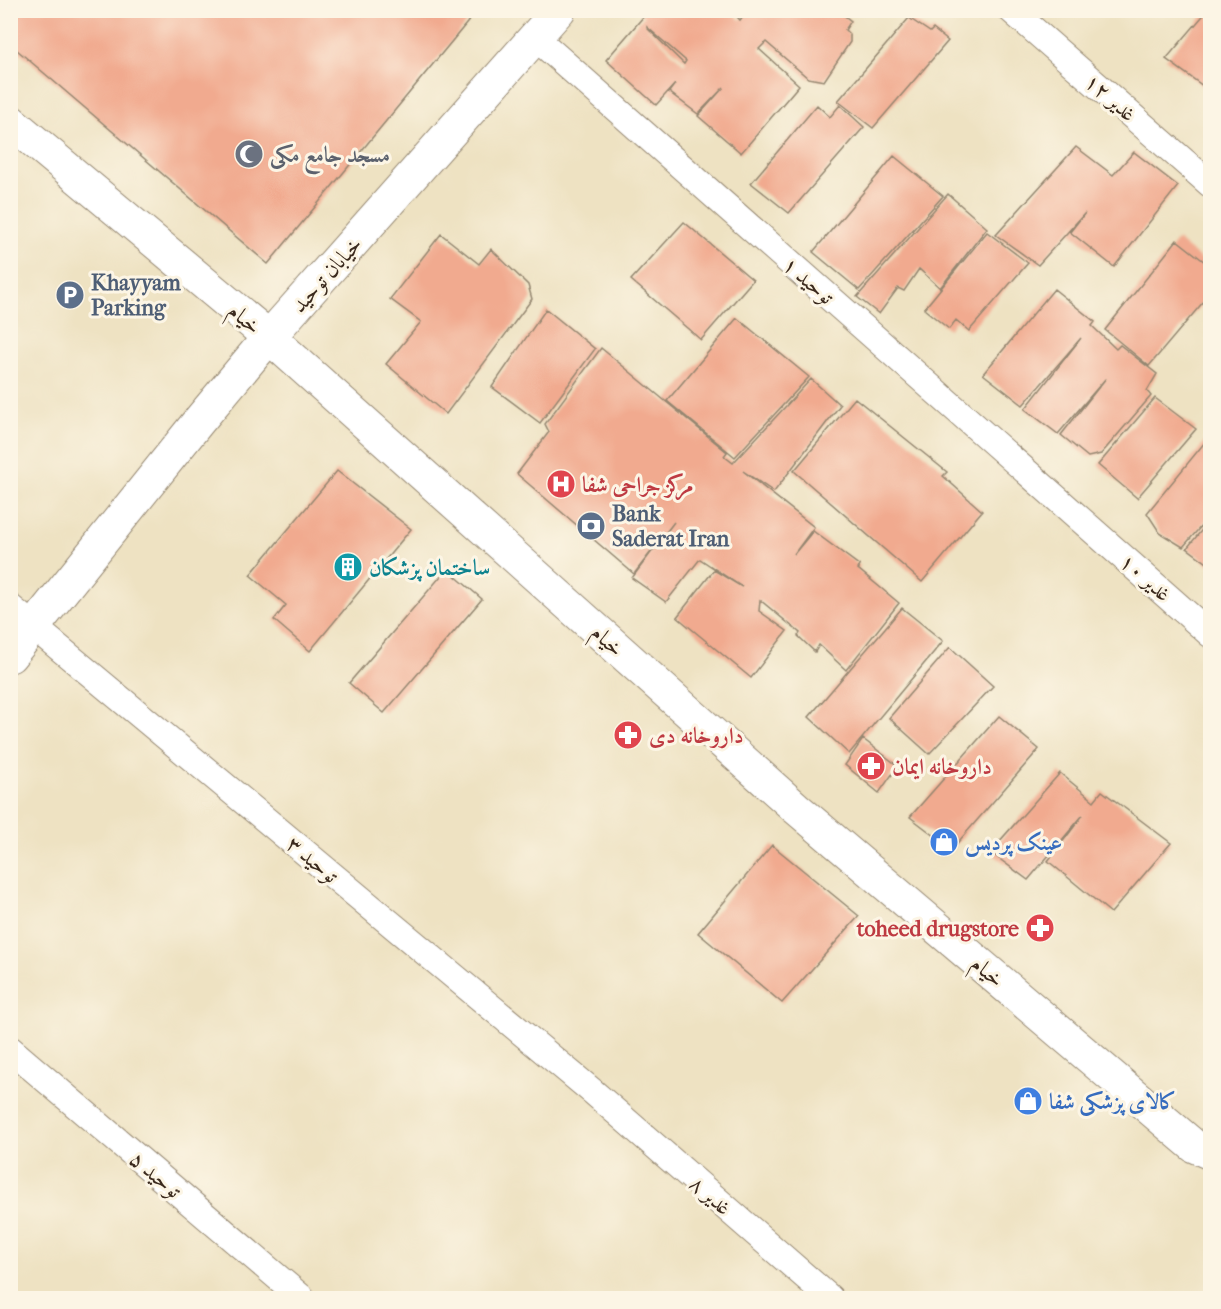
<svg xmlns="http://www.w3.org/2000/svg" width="1221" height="1309" font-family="'IM FELL French Canon',Amiri,serif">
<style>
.building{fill:#f1aa8f;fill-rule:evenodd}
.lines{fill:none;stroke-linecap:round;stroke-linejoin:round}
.minor-casing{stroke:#948670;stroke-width:28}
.tertiary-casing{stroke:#948670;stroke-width:35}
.secondary-casing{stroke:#948670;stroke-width:35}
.minor{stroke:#fff;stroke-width:26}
.tertiary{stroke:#fff;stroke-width:33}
.secondary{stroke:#fff;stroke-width:33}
.labels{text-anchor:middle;stroke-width:6;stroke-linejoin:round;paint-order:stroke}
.street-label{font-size:22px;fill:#3b2a1e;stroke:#fcf5e5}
.worship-label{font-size:22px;font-weight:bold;fill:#5b616d;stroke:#fcf5e5;text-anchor:start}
.service-label{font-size:22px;font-weight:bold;fill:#4e5e75;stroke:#fcf5e5;text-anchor:start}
.health-label{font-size:22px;font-weight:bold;fill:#be3a42;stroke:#fcf5e5;text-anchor:start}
.culture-label{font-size:22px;font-weight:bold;fill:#0d838f;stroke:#fcf5e5;text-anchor:start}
.shop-label{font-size:22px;font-weight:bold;fill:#366cbe;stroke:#fcf5e5;text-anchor:start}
</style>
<rect width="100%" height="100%" fill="#fcf5e5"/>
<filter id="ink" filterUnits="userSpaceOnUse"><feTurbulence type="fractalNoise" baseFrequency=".0167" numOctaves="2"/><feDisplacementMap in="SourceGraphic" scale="12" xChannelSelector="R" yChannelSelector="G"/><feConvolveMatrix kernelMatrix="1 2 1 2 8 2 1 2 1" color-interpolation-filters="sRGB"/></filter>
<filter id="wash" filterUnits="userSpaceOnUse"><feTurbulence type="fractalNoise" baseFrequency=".008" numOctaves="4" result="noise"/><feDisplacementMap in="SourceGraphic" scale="24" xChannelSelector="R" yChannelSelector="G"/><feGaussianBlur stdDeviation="1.35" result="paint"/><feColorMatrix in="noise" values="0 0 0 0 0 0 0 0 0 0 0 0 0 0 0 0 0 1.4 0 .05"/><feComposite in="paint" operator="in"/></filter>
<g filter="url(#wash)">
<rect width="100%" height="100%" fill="#eee2c2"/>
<g id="blocks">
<path class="building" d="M10 10H462L471 18 268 264 10 44Z
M637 10H731L740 20 748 10H837L851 21 845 30 850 35V42L824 81 808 78 766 42 759 49 799 85 741 153 698 116 724 87 698 114 669 92 675 84 656 105 606 60 644 16ZM647 27 686 61 684 64 647 28Z
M1208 10H1210V91L1166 59Z
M909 18 930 32 933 29 948 41 873 128 838 101Z
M817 105 830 117 840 105 864 127 789 213 751 183Z
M1076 147 1113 175 1134 152 1178 186 1114 267 1070 232 1085 213 1038 265 996 235Z
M894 156 943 196 859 290 813 252Z
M948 194 987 228 940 288 919 269 904 291 898 288 879 314 857 297Z
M684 222 753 280 701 340 631 280Z
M987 232 1028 263 969 331 956 320 949 329 924 309Z
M441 234 479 264 491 249 528 285 532 299 446 414 386 364 421 322 390 299Z
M1177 240 1210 266V294L1149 366 1105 330Z
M1054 289 1095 322 1092 326 1116 349 1120 345 1157 374 1147 391 1151 396 1101 454 1088 457 1061 435 1106 378 1058 434 1025 409 1081 338 1023 405 983 374Z
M546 309 595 349 540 423 492 387Z
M737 318 809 377 735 457 667 401Z
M601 348 727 452 724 456 733 463 811 379 840 405 774 492 743 471 814 527 794 554 813 531 860 566 858 569 899 603 846 670 819 645 815 652 798 636 800 633 760 600 759 611 787 631 751 678 677 617 714 570 742 587 700 559 666 602 632 578 674 522 634 574 517 474 549 432 545 424Z
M855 398 947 472 943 476 982 511 922 582 794 471Z
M1155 398 1196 429 1137 498 1098 465Z
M1210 436V516L1183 547 1160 533 1147 513Z
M337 471 411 529 310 651 274 620 286 605 250 575Z
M1210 520V565L1187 548Z
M447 569 482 599 384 713 349 683Z
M902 608 943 641 849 754 809 717Z
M950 647 993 686 929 754 889 718Z
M999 716 1039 749 952 849 910 817Z
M863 739 898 766 879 793 845 765Z
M1060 773 1094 801 1102 791 1171 843 1111 913 1048 861 1083 815 1028 880 990 852Z
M772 845 859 916 782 1003 698 933Z"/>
</g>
</g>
<g filter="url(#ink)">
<use href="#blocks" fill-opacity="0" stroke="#948670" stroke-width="1.5"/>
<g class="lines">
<g class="minor-casing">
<path id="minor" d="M1011 10 1210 184
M536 38 1210 634
M10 607 592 1091 830 1298
M10 1049 302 1298"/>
</g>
<g class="tertiary-casing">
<path id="tertiary" d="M10 656 198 422 269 337 559 10"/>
</g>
<g class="secondary-casing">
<path id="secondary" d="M10 121 269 337 796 808 1194 1146 1210 1153"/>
</g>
<use href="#minor" class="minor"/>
<use href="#tertiary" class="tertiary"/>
<use href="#secondary" class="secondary"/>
</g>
</g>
<defs>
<g id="mosque-disc" transform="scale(1.5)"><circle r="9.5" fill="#6b7280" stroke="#fcf5e5"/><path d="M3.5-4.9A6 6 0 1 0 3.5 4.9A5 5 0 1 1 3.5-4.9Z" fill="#fff"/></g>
<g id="parking-disc" transform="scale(1.5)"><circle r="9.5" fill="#5c6f8a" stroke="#fcf5e5"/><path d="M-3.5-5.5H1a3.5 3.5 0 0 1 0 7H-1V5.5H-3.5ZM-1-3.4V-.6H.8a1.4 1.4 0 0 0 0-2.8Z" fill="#fff"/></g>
<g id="hospital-disc" transform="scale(1.5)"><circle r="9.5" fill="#e0444e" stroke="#fcf5e5"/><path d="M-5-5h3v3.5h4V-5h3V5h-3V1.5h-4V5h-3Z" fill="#fff"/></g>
<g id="bank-disc" transform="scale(1.5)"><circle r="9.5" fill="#5c6f8a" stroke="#fcf5e5"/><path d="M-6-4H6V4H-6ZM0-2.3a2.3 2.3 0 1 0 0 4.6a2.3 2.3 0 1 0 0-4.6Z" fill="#fff"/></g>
<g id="building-disc" transform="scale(1.5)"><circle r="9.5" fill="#0f9aa8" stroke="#fcf5e5"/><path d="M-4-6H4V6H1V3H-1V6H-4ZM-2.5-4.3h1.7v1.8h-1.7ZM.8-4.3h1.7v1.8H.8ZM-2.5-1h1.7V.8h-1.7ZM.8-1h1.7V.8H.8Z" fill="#fff"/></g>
<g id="pharmacy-disc" transform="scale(1.5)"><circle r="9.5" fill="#e0444e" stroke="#fcf5e5"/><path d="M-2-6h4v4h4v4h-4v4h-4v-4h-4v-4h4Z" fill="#fff"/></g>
<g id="shop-disc" transform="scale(1.5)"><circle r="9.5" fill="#3f7fe0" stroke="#fcf5e5"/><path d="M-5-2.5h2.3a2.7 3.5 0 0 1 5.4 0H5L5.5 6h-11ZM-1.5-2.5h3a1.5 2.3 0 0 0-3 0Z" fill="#fff"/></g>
</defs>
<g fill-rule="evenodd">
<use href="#mosque-disc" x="249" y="154"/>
<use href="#parking-disc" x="70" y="295"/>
<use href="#hospital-disc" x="561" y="484"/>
<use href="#bank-disc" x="591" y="526"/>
<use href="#building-disc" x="348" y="567"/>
<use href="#pharmacy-disc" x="628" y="735"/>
<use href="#pharmacy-disc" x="871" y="766"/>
<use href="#shop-disc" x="944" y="842"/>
<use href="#pharmacy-disc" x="1040" y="928"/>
<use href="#shop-disc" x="1028" y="1101"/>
</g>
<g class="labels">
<g class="street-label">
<text transform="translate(1111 97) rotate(41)" y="8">غدیر ۱۲</text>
<text transform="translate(326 274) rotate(-48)" y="8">خیابان توحید</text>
<text transform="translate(809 280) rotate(41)" y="8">توحید ۱</text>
<text transform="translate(245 318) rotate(40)" y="8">خیام</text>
<text transform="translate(1146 577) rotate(41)" y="8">غدیر ۱۰</text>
<text transform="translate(608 640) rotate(42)" y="8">خیام</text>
<text transform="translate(313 859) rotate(40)" y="8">توحید ۳</text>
<text transform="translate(988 971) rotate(40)" y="8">خیام</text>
<text transform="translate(156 1174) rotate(40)" y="8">توحید ۵</text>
<text transform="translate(711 1195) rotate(41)" y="8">غدیر ۸</text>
</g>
<g class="worship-label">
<text x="270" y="162">مسجد جامع مکی</text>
</g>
<g class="service-label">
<text x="91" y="290">Khayyam<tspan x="91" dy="25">Parking</tspan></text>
<text x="612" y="521">Bank<tspan x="612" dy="25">Saderat Iran</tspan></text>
</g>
<g class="health-label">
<text x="582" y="492">مرکز جراحی شفا</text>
<text x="649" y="743">داروخانه دی</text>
<text x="892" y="774">داروخانه ایمان</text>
<text x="1019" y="936" text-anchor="end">toheed drugstore</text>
</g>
<g class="culture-label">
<text x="369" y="575">ساختمان پزشکان</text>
</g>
<g class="shop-label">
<text x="965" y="850">عینک پردیس</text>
<text x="1049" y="1109">کالای پزشکی شفا</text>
</g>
</g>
<rect width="1221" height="1309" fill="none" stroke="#fcf5e5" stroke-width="36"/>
</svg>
